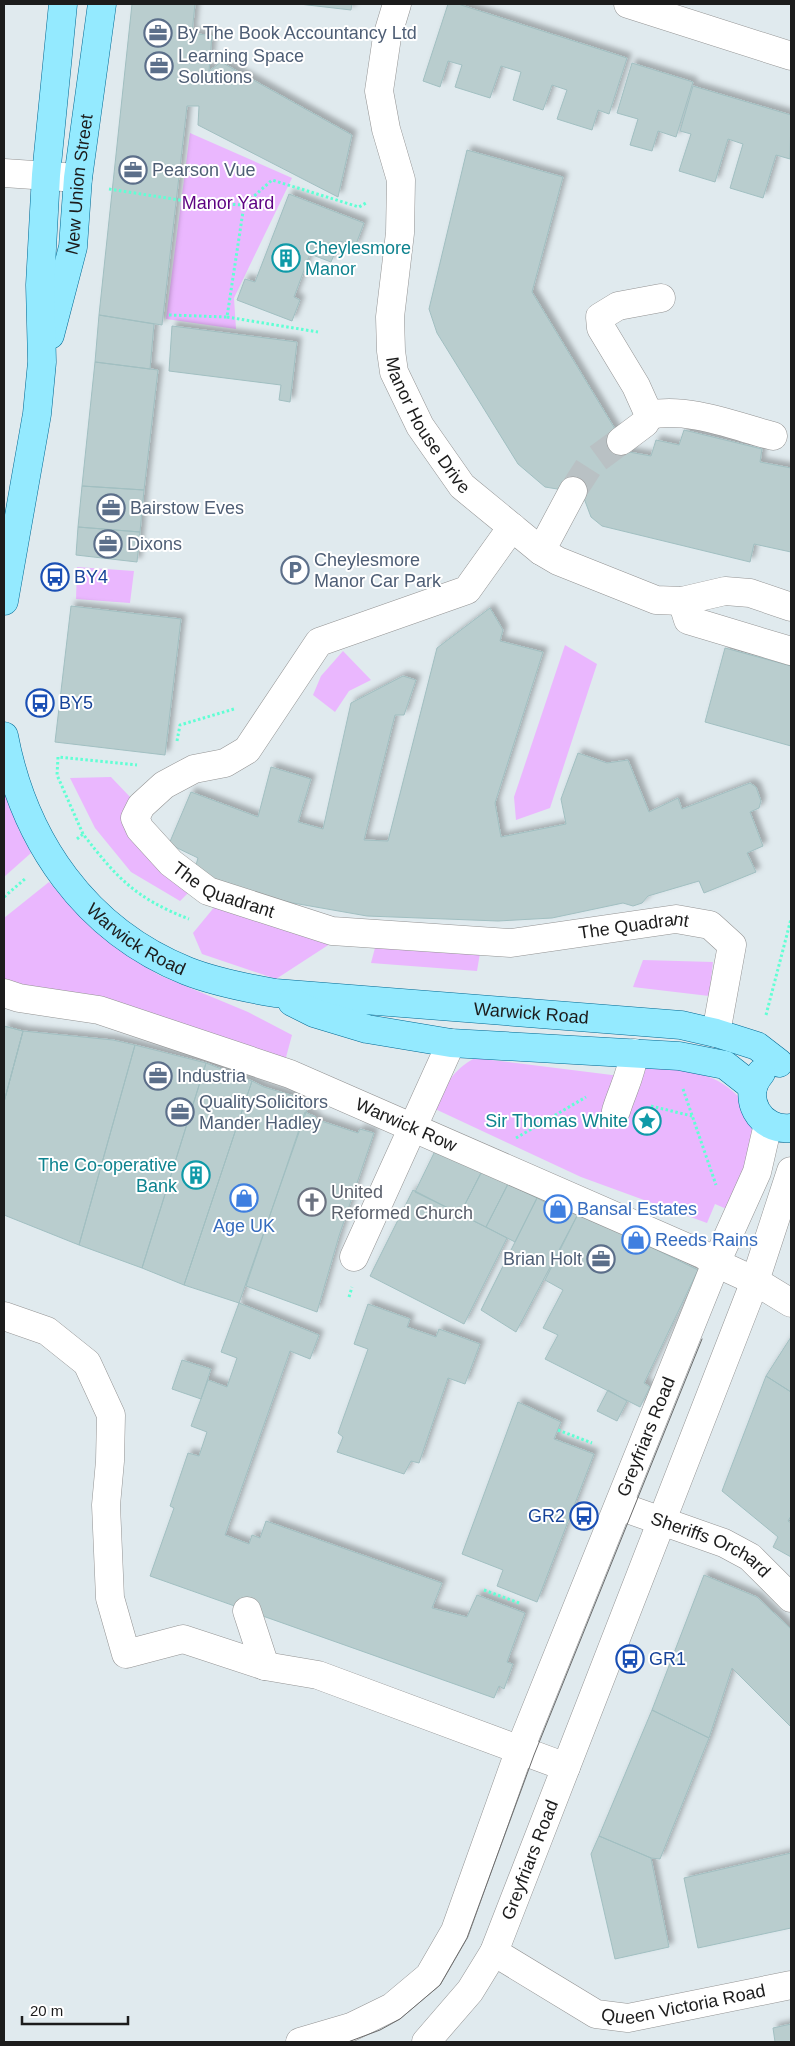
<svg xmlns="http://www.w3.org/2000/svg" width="795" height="2046" font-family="Helvetica,sans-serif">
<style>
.park{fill:#eab7fe}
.building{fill:#b9cdce;stroke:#a1bfc1;filter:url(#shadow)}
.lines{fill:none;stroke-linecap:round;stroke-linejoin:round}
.minor-tunnel{stroke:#b9c1c4;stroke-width:28;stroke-dasharray:28 14;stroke-linecap:butt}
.minor-casing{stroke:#939393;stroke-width:29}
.major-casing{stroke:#006893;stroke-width:29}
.path{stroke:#60ffd4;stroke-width:3;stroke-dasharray:2.5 2.5;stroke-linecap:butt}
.minor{stroke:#fff;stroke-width:28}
.major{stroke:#94eaff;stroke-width:28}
.tram{stroke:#6a6a6a;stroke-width:1}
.labels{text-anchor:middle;stroke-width:4;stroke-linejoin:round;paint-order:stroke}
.service-label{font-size:18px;fill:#4e5e75;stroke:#fff;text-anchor:start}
.street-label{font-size:18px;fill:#1c1c1c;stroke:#fff}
.park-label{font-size:18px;fill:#5d0282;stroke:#fff}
.culture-label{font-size:18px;fill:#0d838f;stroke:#fff;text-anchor:end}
.transit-label{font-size:18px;fill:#164399;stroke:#fff;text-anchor:start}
.worship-label{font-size:18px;fill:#5b616d;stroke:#fff;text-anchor:start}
.shop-label{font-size:18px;fill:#366cbe;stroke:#fff;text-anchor:start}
</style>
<defs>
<filter id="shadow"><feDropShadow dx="4.5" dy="-4.5" stdDeviation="2.5" flood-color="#0004"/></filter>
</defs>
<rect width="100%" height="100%" fill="#e0eaee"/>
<path class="park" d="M190 133 292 178 234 298 236 329 166 319Z
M77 567 134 571 130 603 76 599Z
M565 645 597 664 550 808 516 820 514 797Z
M343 651 371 680 349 691 335 712 313 695 321 676Z
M111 777 131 798 126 833 190 891 180 901 131 872 95 828 70 778Z
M4 787 19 830 31 853 4 877Z
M49 882 92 929 134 960 159 975 248 1012 292 1035 285 1061 87 994 22 987 4 981V918Z
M216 905 336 940 276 979 202 954 193 933Z
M376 944 480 953 477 971 371 963Z
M643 960 713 962 709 996 633 987Z
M475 1058 628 1077 637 1064C681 1068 732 1071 751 1117 754 1126 757 1142 755 1151 751 1172 742 1193 736 1213L715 1204 707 1223 581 1177 433 1108C445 1087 453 1069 475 1058Z"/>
<path class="building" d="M132 4H195L192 33 212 36 209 71 221 62 352 135 338 197 198 125 199 106H187L162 325 99 315Z
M299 4H352L351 10Z
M448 4H458L627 58 609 114 598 110 592 130 557 119 567 90 552 85 543 110 513 100 521 72 501 66 490 98 455 87 462 65 448 61 440 87 423 81Z
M632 63 693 82 676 137 658 131 652 151 630 145 638 119 617 113Z
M693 86 791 115 790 159 776 155 763 198 730 188 743 144 728 139 715 182 679 171 691 134 680 131Z
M467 150 563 177 532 292 629 452 651 456 656 440 679 445 684 430 762 449 760 462 791 468V552L754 544 750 562 602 526 591 517 582 493 545 487 518 464 437 333 429 309Z
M289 194 364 223 355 247 340 241 331 262 310 254 294 297 300 300 292 321 237 300 245 279 255 282Z
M99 315 154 324 150 369 95 362Z
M172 326 297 342 290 402 279 400 281 385 169 371Z
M95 362 158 370 144 490 82 486Z
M82 486 144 490 140 532 78 527Z
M78 527 140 532 137 562 76 555Z
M71 606 181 619 165 755 55 742Z
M490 608 503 630 500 641 543 652 495 803 501 837 566 824 561 799 578 753 607 763 628 760 649 812 678 798 682 809 750 783 756 787 761 801 759 808 750 812 763 846 747 853 756 872 704 893 699 881 648 896 642 903 633 906 623 903 552 918 498 921 367 916 293 903 229 888 194 872 198 858 169 844 191 792 258 817 271 767 311 779 298 822 323 829 351 703 403 676 416 680 404 715H395L364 840 388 841 437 648Z
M725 648 791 666V746L705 722Z
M4 1026 23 1031 4 1102Z
M4 1026 23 1031 4 1102Z
M23 1031 113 1040 135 1045 79 1245 4 1215V1102Z
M135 1045 206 1063 142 1268 79 1245Z
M206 1063 252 1081 184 1285 142 1268Z
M252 1081 264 1087 310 1101 239 1303 184 1285Z
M305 1112 316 1117 315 1119 358 1133 360 1129 374 1133 339 1236 317 1312 246 1286Z
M436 1149 482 1171 460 1214 415 1192Z
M482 1171 508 1184 486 1227 460 1214Z
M508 1184 537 1198 515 1242 486 1227Z
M413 1190 507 1238 464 1324 370 1276Z
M537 1198 558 1209 579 1212 516 1332 481 1310Z
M579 1212 698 1270 644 1383 650 1387 640 1407 545 1359 558 1335 543 1328 563 1290 545 1280Z
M239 1303 319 1335 310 1359 290 1351 225 1535 249 1544 252 1535 260 1538 266 1521 442 1583 432 1608 467 1617 477 1595 525 1613 507 1662 513 1664 504 1689 499 1686 494 1698 150 1576 174 1508 170 1506 188 1453 199 1456 207 1432 191 1426 208 1380 227 1387 237 1358 221 1352Z
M368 1304 410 1319 407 1327 436 1337 439 1329 480 1344 465 1384 448 1378 419 1463 411 1461 404 1474 337 1452 343 1437 338 1433 368 1349 354 1344Z
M791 1337V1392L766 1376Z
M182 1360 211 1369 201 1399 172 1389Z
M766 1376 791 1392V1516L788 1521 791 1523V1557L773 1547 778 1537 722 1491Z
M608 1390 627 1401 617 1421 597 1411Z
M518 1402 561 1422 554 1439 594 1454 537 1602 497 1586 503 1570 462 1554Z
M704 1575 757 1597 791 1629V1727L732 1668 709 1738 652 1710Z
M652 1710 709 1738 660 1859 651 1858 599 1836Z
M599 1836 651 1858 669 1947 615 1959 591 1854Z
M791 1853V1928L698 1948 684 1878Z
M791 2024V2042H775L773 2028Z"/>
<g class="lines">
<path class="minor-tunnel" d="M573 491 591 463 621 441"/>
<g class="minor-casing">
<g id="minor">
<path id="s1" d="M397 4 387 37 379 91 386 129 401 180 400 233 390 317 391 351 394 372 420 426 462 486 541 551 558 561 656 600 682 601 725 591 750 593 791 607"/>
<path d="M628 4 791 56"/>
<path d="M4 173 78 178"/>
<path d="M649 415C689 407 734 426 773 436"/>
<path d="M621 441 645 423 649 415 636 386 601 328 600 317 618 306 661 298"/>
<path id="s2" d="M512 527 467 590 319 642 247 750 225 763 194 769 164 785 141 806 135 818 140 829 171 863 208 891 332 931 511 943 676 919 710 925 732 945 716 1033"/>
<path d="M541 551 573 491"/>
<path d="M682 601 688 620 791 651"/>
<path id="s3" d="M4 993 19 998 99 1010 290 1074 704 1255 716 1263 755 1281 791 1303"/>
<path d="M616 1111C622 1091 632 1073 634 1053"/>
<path d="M354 1257 451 1043"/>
<path d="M4 1316 47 1331 87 1363 111 1415 110 1461 106 1505 110 1598 126 1654 183 1639 265 1666 318 1675 566 1767"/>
<path id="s4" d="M619 1506 724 1543 750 1557 791 1598"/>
<path d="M247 1611 265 1666"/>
<path id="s5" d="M494 1952 596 2014 628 2018 791 1985"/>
<path id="s6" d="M300 2042 351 2027 392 2007 429 1976 455 1931 520 1749 716 1263 757 1172 768 1124"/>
<path id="s7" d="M426 2042 470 1991 494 1952 755 1281 791 1171"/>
</g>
</g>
<g class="major-casing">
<g id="major">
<path id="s8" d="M50 335 73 247 78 178 102 4"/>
<path d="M4 601 37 414 42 362 40 285 46 175 63 4"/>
<path id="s9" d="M4 736C24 841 85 930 187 971 215 982 246 988 275 993L681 1025 716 1033 757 1046 779 1063"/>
<path d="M292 1002 314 1013 367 1029 451 1043 679 1056 725 1065 753 1087"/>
<path d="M761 1073C740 1097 760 1132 791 1128"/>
</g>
</g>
<path class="path" d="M109 189 199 203 244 205 272 180 359 207 366 203
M169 315 227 317 244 205
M227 317 318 332
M177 741 180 725 234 709
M83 834 57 775 58 757 137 765
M77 839 83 834C117 878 135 898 189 919
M4 897 26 878
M766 1015 791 919
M683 1089 716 1185
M651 1106 692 1116
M516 1138 586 1097
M349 1297 352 1287
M558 1430 592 1443
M484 1590 519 1603"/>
<use href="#minor" class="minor"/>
<use href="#major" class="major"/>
<path class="tram" d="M348 2042 380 2030 400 2019 440 1985 467 1938 534 1755 702 1339"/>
</g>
<defs>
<g id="office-ring" transform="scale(1.4375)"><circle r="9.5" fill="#fff" stroke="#5c6f8a" stroke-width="1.5"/><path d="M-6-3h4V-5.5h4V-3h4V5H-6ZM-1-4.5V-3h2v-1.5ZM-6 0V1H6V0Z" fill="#5c6f8a"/></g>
<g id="building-ring" transform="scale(1.4375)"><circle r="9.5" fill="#fff" stroke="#0f9aa8" stroke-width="1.5"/><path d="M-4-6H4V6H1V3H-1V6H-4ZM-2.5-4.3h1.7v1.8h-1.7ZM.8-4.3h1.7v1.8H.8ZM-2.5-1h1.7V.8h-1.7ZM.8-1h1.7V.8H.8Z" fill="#0f9aa8"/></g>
<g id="parking-ring" transform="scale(1.4375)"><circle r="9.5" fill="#fff" stroke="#5c6f8a" stroke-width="1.5"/><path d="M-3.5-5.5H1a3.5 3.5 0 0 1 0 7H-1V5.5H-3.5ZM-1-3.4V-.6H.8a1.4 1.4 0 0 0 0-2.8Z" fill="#5c6f8a"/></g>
<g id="bus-ring" transform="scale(1.4375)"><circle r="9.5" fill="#fff" stroke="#1a4fb4" stroke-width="1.5"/><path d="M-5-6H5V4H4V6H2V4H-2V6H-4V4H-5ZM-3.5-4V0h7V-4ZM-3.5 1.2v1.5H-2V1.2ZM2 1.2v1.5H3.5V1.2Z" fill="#1a4fb4"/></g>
<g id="sight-ring" transform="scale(1.4375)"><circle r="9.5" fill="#fff" stroke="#0f9aa8" stroke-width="1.5"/><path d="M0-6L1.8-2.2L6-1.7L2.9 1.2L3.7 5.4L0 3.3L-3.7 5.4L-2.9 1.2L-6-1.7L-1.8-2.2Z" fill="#0f9aa8"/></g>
<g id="shop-ring" transform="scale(1.4375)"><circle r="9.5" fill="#fff" stroke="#3f7fe0" stroke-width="1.5"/><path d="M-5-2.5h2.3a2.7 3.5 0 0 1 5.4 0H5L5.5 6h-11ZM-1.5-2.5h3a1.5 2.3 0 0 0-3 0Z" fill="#3f7fe0"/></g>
<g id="church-ring" transform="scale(1.4375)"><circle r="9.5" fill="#fff" stroke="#6b7280" stroke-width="1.5"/><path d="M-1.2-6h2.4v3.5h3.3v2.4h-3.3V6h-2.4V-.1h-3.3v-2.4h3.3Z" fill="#6b7280"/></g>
</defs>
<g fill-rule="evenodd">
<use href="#office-ring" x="158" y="33"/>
<use href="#office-ring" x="159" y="66"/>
<use href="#office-ring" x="133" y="170"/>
<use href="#building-ring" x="286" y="258"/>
<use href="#office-ring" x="111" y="508"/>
<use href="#office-ring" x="108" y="544"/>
<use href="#parking-ring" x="295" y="570"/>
<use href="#bus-ring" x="55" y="577"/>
<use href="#bus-ring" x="40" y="703"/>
<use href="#office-ring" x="158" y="1076"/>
<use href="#office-ring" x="180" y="1112"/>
<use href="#sight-ring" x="647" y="1121"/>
<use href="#building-ring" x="196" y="1175"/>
<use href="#shop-ring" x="244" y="1198"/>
<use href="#church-ring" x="312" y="1202"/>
<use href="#shop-ring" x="558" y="1209"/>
<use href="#shop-ring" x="636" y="1240"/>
<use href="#office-ring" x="601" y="1259"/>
<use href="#bus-ring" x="584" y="1516"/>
<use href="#bus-ring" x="630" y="1659"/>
</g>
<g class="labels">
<g class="service-label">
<text x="177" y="39">By The Book Accountancy Ltd</text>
<text x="178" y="62">Learning Space<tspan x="178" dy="21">Solutions</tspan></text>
<text x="152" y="176">Pearson Vue</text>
<text x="130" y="514">Bairstow Eves</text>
<text x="127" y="550">Dixons</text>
<text x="314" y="566">Cheylesmore<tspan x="314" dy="21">Manor Car Park</tspan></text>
<text x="177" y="1082">Industria</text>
<text x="199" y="1108">QualitySolicitors<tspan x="199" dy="21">Mander Hadley</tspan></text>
<text x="582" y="1265" text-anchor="end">Brian Holt</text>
</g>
<g class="street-label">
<text dy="6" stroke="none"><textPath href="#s8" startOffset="154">New Union Street</textPath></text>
<text dy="6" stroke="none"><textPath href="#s1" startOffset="436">Manor House Drive</textPath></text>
<text dy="6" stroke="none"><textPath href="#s2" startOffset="618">The Quadrant</textPath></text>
<text dy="6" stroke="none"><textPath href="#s2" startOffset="1038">The Quadrant</textPath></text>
<text dy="6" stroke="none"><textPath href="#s9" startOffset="251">Warwick Road</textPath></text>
<text dy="6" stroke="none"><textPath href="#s9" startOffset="659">Warwick Road</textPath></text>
<text dy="6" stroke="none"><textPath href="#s3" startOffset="425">Warwick Row</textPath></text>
<text dy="6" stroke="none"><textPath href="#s6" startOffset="729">Greyfriars Road</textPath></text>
<text dy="6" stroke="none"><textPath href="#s4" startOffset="100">Sheriffs Orchard</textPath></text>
<text dy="6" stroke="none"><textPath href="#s7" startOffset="212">Greyfriars Road</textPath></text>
<text dy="6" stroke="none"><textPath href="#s5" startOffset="208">Queen Victoria Road</textPath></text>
</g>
<g class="park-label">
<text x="228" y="209">Manor Yard</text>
</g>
<g class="culture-label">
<text x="305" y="254" text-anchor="start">Cheylesmore<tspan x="305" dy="21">Manor</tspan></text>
<text x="628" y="1127">Sir Thomas White</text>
<text x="177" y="1171">The Co-operative<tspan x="177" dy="21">Bank</tspan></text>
</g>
<g class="transit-label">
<text x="74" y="583">BY4</text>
<text x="59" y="709">BY5</text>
<text x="565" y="1522" text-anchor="end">GR2</text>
<text x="649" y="1665">GR1</text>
</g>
<g class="worship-label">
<text x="331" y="1198">United<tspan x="331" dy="21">Reformed Church</tspan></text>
</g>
<g class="shop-label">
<text x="577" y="1215">Bansal Estates</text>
<text x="244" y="1232" text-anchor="middle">Age UK</text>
<text x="655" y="1246">Reeds Rains</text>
</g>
</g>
<rect width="795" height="2046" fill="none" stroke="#1c1c1c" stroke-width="10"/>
<path d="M22 2016v8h106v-8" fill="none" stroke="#1c1c1c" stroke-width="2.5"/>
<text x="30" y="2016" font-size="15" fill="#1c1c1c" stroke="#ffffff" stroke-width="4" paint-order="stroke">20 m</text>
</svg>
